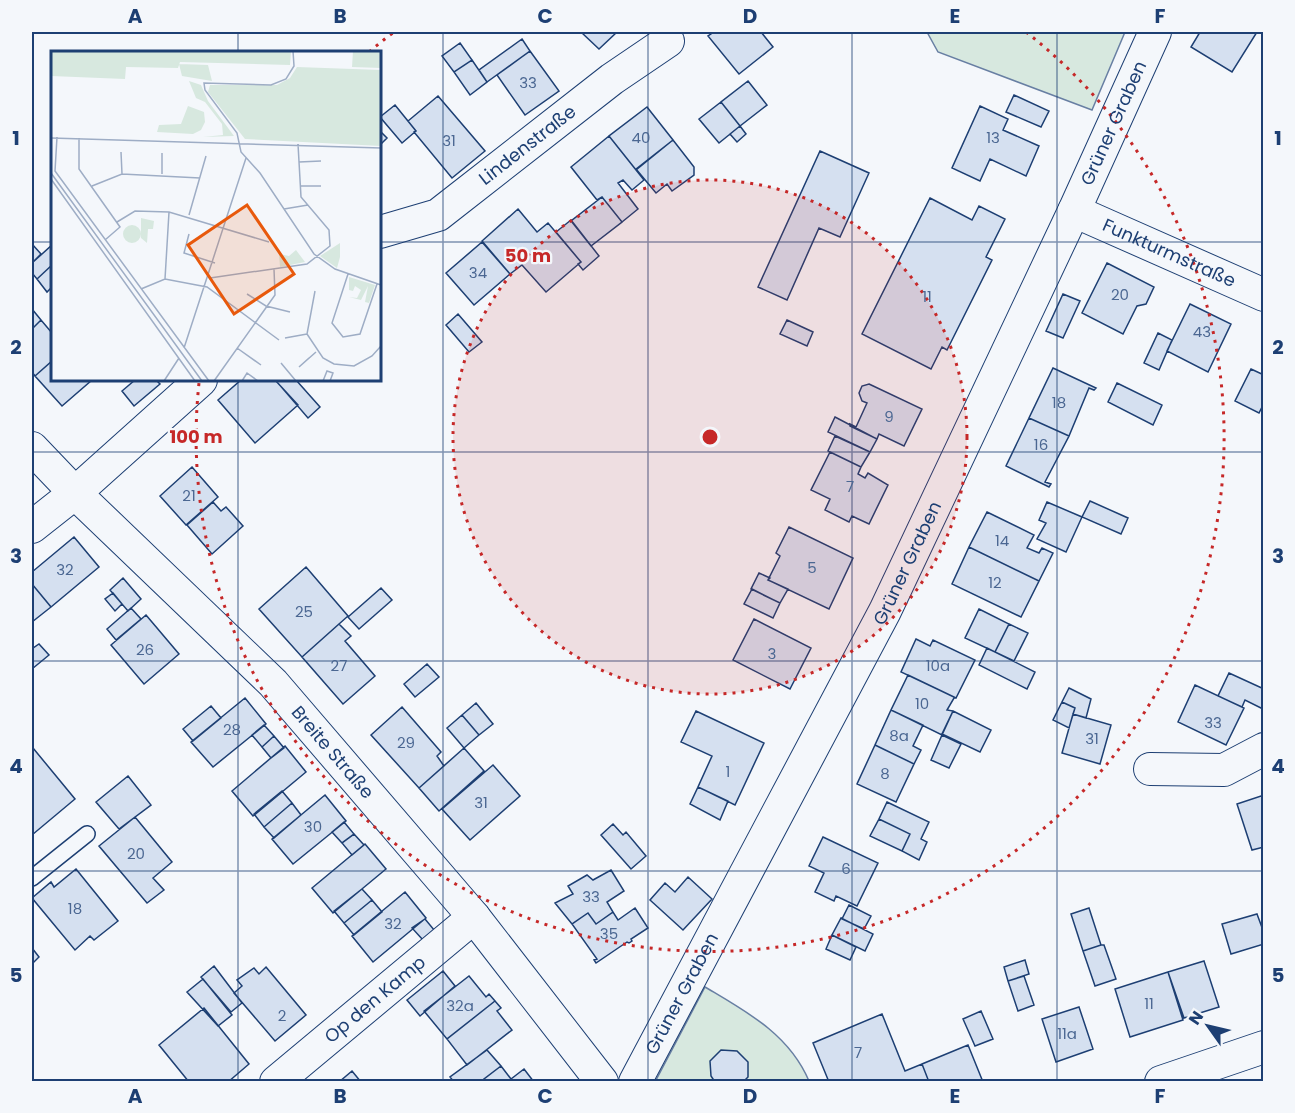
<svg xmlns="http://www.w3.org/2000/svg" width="1295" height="1113" font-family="Poppins,sans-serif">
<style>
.green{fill:#d7e8df;stroke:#687fa3;stroke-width:1.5}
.building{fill:#d5e0f0;stroke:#1d3f73;stroke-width:1.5}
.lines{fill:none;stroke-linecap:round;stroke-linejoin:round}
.service-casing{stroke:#1d3f73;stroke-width:18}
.minor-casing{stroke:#1d3f73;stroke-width:34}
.service{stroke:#f4f7fb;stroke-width:15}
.minor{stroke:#f4f7fb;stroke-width:32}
.grid{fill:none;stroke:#1d3f73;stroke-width:1.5;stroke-opacity:0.55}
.ring{fill:none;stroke:#c62828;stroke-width:3;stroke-dasharray:3 6}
.labels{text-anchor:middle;stroke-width:4.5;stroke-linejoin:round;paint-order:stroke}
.number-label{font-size:15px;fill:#4b6792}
.street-label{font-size:18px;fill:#1d3f73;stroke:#f4f7fb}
.inset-road{fill:none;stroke:#9eadc5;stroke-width:1.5}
.view{fill:#e8590c;fill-opacity:0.15;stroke:#e8590c;stroke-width:3}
.inset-edge{fill:none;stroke:#1d3f73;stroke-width:3}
.centre{fill:#c62828;stroke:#f4f7fb;stroke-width:3}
.ring-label{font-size:18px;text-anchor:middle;font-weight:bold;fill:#c62828;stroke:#f4f7fb;stroke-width:4.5;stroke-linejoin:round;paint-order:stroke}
.neatline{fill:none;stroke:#1d3f73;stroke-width:2}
.grid-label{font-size:20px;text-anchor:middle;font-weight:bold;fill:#1d3f73}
</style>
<rect width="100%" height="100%" fill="#f4f7fb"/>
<path class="green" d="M927 32H1125L1092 110 938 52Z
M705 987C747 1012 789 1034 809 1081L655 1082Z"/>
<path class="building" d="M581 32H617L599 49Z
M714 32H761L773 47 739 74 708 36Z
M1200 32H1257L1232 72 1191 47Z
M522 39 530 51 487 82 479 70Z
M460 43 472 60 454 72 442 56Z
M530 51 559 91 525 115 497 75Z
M472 60 487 82 470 95 454 72Z
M748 81 767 105 740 126 721 102Z
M1014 95 1049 111 1041 127 1006 112Z
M438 96 485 151 452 178 414 132 416 131 408 121Z
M721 102 740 126 719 143 699 119Z
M395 105 416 131 402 143 380 117Z
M980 106 1008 119 1003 130 1039 146 1026 176 990 159 980 181 952 168Z
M647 107 673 140 636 170 609 136Z
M740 126 746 134 737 142 730 134Z
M380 131 387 138 380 145Z
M609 136 644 180 632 190 623 180 618 183 638 209 622 222 602 197 597 200 571 167Z
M673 140 694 167V175L672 191 667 184 656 193 636 169Z
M820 151 869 173 840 237 819 228 787 300 758 287Z
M602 197 622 222 591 246 571 221Z
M930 198 972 220 979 206 1005 219 986 257 992 260 947 350 942 347 931 369 862 334Z
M518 209 537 232 548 223 581 262 546 292 522 265 510 274 482 241Z
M571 220 599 256 583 270 578 264 581 262 556 232Z
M482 242 510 274 474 305 446 273Z
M32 244 41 254 32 263Z
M52 245V265L37 279 32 273V263Z
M1107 263 1154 287 1146 304 1137 306 1123 334 1082 313Z
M52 265V287L47 292 37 279Z
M1063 294 1080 301 1063 338 1046 331Z
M1190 304 1231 324 1208 372 1167 351Z
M32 309 41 320 32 329Z
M458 314 482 342 469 352 446 325Z
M41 320 52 333V361L35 376 32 372V329Z
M787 320 813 332 807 346 780 334Z
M1158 333 1172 340 1159 370 1144 363Z
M52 361V380H92L62 406 35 376Z
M1053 368 1096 388 1094 390 1089 388 1069 436 1029 418Z
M1251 369 1264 375V403L1259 413 1235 401Z
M135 380H156L160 384 134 406 122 391Z
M241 380H275L298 405 255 443 218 400Z
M280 380H296L320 407 308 418 277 382Z
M1117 383 1162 405 1153 425 1108 402Z
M869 384 922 409 904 446 879 434 877 439 850 426V424L856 427 867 403 862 401 859 393 862 386Z
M835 417 877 439 870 452 828 432Z
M1029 418 1069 436 1045 482 1051 484 1049 487 1006 466Z
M835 436 870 452 861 467 828 451Z
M830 452 861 467 858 474 865 478 868 473 888 485 869 524 852 516 849 522 825 510 830 499 811 490Z
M192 467 218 497 186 525 160 496Z
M1090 501 1128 518 1121 534 1082 517Z
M213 502 221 511 226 507 243 526 212 554 187 525Z
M1047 502 1082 517 1066 552 1037 539 1046 523 1039 520Z
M987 512 1034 535 1027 548 1039 553 1042 548 1053 553 1039 581 969 547Z
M789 527 853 558 829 609 768 580 780 556 776 553Z
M74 537 99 567 51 607 32 584V572Z
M969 547 1039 581 1021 617 952 584Z
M306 567 348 616 302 657 259 609Z
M759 573 770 578 768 580 788 589 780 603 751 589Z
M123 578 141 599 128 611 110 590Z
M32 584 51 607 32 622Z
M381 588 392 600 359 629 348 617Z
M752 589 780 603 773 618 744 604Z
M113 593 122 604 115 611 105 599Z
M131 608 141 619 116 640 107 629Z
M979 609 1009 624 995 652 965 638Z
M146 615 179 654 144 684 111 645Z
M754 619 811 648 790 689 733 660Z
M339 624 351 636 345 641 375 676 343 704 302 657Z
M1009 624 1028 633 1014 661 995 652Z
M916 639 930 646 933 640 975 660 956 698 901 672Z
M39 644 49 655 32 669V645L33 648Z
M987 648 1035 672 1027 689 979 665Z
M427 664 439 677 415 697 404 684Z
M1229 673 1264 689 1263 709 1245 700 1242 707 1218 696Z
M908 675 956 698H954L947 710 953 711 942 735 891 710Z
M1195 685 1244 708 1226 745 1178 722Z
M1069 688 1091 699 1086 718 1073 714 1075 708 1062 702Z
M245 698 266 724 213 767 191 742Z
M1062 702 1075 708 1069 728 1053 720Z
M476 703 493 724 479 735 462 715Z
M211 706 221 718 193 741 183 729Z
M402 707 441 752 437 756 444 766 419 788 371 735Z
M891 710 923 725 913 746 921 750 914 764 875 745Z
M696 711 764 743 735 805 698 787 712 756 681 742Z
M953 711 991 730 980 752 942 734Z
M1073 714 1111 725 1100 764 1062 753Z
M462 715 479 735 464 748 447 728Z
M264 725 274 736 262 747 252 735Z
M942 735 961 744 949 768 931 760Z
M274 736 284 748 271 758 262 747Z
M875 745 914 764 896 802 857 784Z
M285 746 306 772 253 816 232 791Z
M33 748 75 799 32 835V750Z
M464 748 484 771 439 811 419 788Z
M493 765 520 796 470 840 442 809Z
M128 776 151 805 119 829 96 802Z
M698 787 728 801 720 820 690 804Z
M282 791 292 803 264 827 254 814Z
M325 795 346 821 293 864 272 839Z
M1264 795V847L1252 850 1237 804Z
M887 802 929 822 921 839 927 842 919 860 902 851 910 834 879 819Z
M292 803 301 815 274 838 264 827Z
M135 817 172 862 153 878 164 890 147 903 99 846Z
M879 819 910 834 902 851 870 836Z
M344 822 354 834 342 843 332 832Z
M613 824 623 835 626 832 646 856 631 869 601 835Z
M354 834 364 845 352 855 342 843Z
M823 837 878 863 857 906 836 896 834 901 815 892 824 873 809 866Z
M365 844 386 869 333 913 312 888Z
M76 869 118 921 94 940 90 936 75 950 32 898 51 882 54 887Z
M611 870 624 891 607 902 613 912 596 924 588 913 572 924 555 903 573 894 568 886 587 875 593 880Z
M688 877 712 899 683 930 650 900 665 883 675 892Z
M362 889 372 900 344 923 334 911Z
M405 892 426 918 373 962 352 936Z
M372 900 382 912 354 935 344 923Z
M849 905 871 916 864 929 842 919Z
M635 908 648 928 631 939 632 941 629 943 627 942 596 963 594 960 597 959 572 924 588 913 596 924 613 912 618 920Z
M1089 908 1101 945 1083 951 1071 914Z
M1257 914 1264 933V944L1231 954 1222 924Z
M841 918 873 934 865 951 832 935Z
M425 919 435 931 423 940 412 928Z
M832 935 856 947 850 960 826 949Z
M1101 945H1104L1116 979 1095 986 1083 951Z
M32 948 39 957 32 964Z
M1025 960 1029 974 1008 981 1004 967Z
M1204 961 1219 1007 1184 1018 1168 972Z
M214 966 242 1003 231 1012 201 977Z
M266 967 306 1015 275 1041 234 993 242 986 237 980 254 968 259 974Z
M443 971 455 986 420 1016 407 1000Z
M1168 972 1183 1020 1130 1037 1115 989Z
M469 976 486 997 489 994 495 1001 447 1039 424 1011Z
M1024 976 1034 1005 1018 1011 1008 981Z
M203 979 232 1015 218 1026 187 992Z
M495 1001 501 1008 497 1011 512 1030 467 1065 447 1039Z
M1079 1007 1093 1049 1056 1062 1042 1019Z
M204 1008 249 1064 228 1082H189L159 1045Z
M981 1011 993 1039 975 1046 963 1019Z
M882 1014 905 1071 922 1064 929 1082H829L813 1043Z
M968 1045 983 1082H929L922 1064Z
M487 1050 501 1066 480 1082H454L450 1077Z
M721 1050 737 1051 748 1062V1077L743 1082H715L711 1076 710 1061Z
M501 1066 511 1079 508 1082H480Z
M524 1069 534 1082H508L511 1079Z
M352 1071 361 1082H339Z"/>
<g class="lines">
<g class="service-casing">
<path id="service" d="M32 878 87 834"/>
</g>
<g class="minor-casing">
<g id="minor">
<path id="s1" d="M1074 211 1264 295"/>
<path id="s2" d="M380 232 438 215 612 79 668 41"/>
<path id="s3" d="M32 448 75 493 273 683 474 917 602 1082"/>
<path d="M32 527 75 493 201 380"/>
<path d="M1150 769 1224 770 1264 749"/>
<path id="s4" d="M276 1082 474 917"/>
<path id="s5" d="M635 1082 885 611 1074 211 1155 32"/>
<path d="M1161 1082 1264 1047"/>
</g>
</g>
<use href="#service" class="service"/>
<use href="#minor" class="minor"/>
</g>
<path class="grid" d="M238 32V52M443 32V1082M648 32V1082M852 32V1082M1057 32V1082M32 242H52M380 242H1264M238 380V1082M32 452H1264M32 661H1264M32 871H1264"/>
<circle cx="710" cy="437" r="257" fill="#c62828" fill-opacity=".12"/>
<g class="ring">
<circle cx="710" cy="437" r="257"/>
<path d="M369 52A514 514 0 0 1 394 32M1026 32A514 514 0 1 1 199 383"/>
</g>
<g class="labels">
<g class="number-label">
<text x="528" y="88">33</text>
<text x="641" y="143">40</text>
<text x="993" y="143">13</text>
<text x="449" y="146">31</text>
<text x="478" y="278">34</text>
<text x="1120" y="300">20</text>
<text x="927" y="302">11</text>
<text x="1202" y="337">43</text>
<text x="1059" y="408">18</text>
<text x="889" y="422">9</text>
<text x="1041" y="450">16</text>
<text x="850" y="492">7</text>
<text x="189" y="501">21</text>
<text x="1002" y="546">14</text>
<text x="812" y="573">5</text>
<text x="65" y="575">32</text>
<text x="995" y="588">12</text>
<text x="304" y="617">25</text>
<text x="145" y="655">26</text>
<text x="772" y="659">3</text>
<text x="339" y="671">27</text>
<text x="938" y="671">10a</text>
<text x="922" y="709">10</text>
<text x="1213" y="728">33</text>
<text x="232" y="735">28</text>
<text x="899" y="741">8a</text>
<text x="1092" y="744">31</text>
<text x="406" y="748">29</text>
<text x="728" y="777">1</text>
<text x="885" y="779">8</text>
<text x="481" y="808">31</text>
<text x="313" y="832">30</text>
<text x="136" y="859">20</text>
<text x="846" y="874">6</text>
<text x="591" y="902">33</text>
<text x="75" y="914">18</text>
<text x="393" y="929">32</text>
<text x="609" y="939">35</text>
<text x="1149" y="1009">11</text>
<text x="460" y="1011">32a</text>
<text x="282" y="1021">2</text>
<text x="1067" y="1039">11a</text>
<text x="858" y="1058">7</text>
</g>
<g class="street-label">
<text dy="6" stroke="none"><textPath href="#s5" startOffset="1072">Grüner Graben</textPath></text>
<text dy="6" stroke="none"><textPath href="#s2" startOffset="174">Lindenstraße</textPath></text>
<text dy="6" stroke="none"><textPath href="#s1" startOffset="104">Funkturmstraße</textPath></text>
<text dy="6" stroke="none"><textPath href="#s5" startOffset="586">Grüner Graben</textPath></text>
<text dy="6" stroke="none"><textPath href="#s3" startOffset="428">Breite Straße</textPath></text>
<text dy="6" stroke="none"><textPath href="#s5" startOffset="100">Grüner Graben</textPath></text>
<text dy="6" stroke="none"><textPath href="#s4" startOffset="129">Op den Kamp</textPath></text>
</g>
</g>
<g transform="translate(51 51)">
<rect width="330" height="330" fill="#f4f7fb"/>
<path d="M0 0H240L239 14 129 11 127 17 75 16 74 28 0 25ZM302 0H330V17L301 16ZM128 13 157 14 161 30 131 25ZM246 16 330 19V95L194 88 157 41 159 34H226L239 27ZM138 30 150 34 157 50 183 85 152 86 172 84 171 73 154 51 145 47ZM137 55 153 61 154 71 150 79 142 83 106 81 108 74 130 73ZM90 167 103 170 102 178H97L96 192 90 187ZM72 183a9 9 0 1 1 18 0a9 9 0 1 1-18 0ZM289 192V206L286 217 269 205ZM245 199 254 211 229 216 228 203 238 205ZM298 226 324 234 318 252 314 251 317 235 310 249 298 246 306 247 310 239 304 235 302 240 298 239Z" fill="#d7e8df"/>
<path class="inset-road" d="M242 0 243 15 235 28 220 34 153 32 154 39 186 82 190 101 209 122 263 203 284 218 330 234M6 86 4 120 158 330M0 87 330 97M28 87V118L69 176 54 189M70 101 71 123M248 111 270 110M0 122 151 330M111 123V102M0 128 144 330M41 135 71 123 149 127M249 135H270M233 158 257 154M138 164 155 105M66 171 84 160 118 161 218 191M138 183 133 202 164 212M297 223 281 272 292 286 309 283 326 233M159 227 256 213 279 195 278 179 250 146 247 93M114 228 118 161M90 238 114 228 156 236 228 289M264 240 256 283 272 307 283 313 303 315 321 305 330 295M196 243 215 255 239 261M234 287 256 283M133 297 195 107M186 297 210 314M258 307 248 316 265 301M230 312 245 330M113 330 128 307M163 330 224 244 223 218M191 330 196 322 207 330M272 330 276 320 282 322 279 330"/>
<path class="view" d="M196 154 243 223 183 263 137 194Z"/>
<rect width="330" height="330" class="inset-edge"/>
</g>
<circle cx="710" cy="437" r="9" class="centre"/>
<g class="ring-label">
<text x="528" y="262">50 m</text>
<text x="196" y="443">100 m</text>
</g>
<rect width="1295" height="1113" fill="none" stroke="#f4f7fb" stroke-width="66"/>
<g transform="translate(1208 1026) rotate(304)" stroke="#f4f7fb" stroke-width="4.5" paint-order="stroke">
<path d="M0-4.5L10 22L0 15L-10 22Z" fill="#1d3f73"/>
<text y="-9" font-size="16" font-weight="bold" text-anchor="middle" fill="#1d3f73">N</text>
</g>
<rect x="33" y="33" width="1229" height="1047" class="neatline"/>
<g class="grid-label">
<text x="135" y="23">A</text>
<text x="340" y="23">B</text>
<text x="545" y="23">C</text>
<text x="750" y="23">D</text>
<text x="955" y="23">E</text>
<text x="1160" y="23">F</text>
<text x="16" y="145">1</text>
<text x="1278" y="145">1</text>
<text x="16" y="354">2</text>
<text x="1278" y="354">2</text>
<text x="16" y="563">3</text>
<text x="1278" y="563">3</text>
<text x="16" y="773">4</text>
<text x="1278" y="773">4</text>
<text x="16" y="982">5</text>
<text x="1278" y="982">5</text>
<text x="135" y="1103">A</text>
<text x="340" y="1103">B</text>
<text x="545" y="1103">C</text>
<text x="750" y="1103">D</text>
<text x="955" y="1103">E</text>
<text x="1160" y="1103">F</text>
</g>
</svg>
